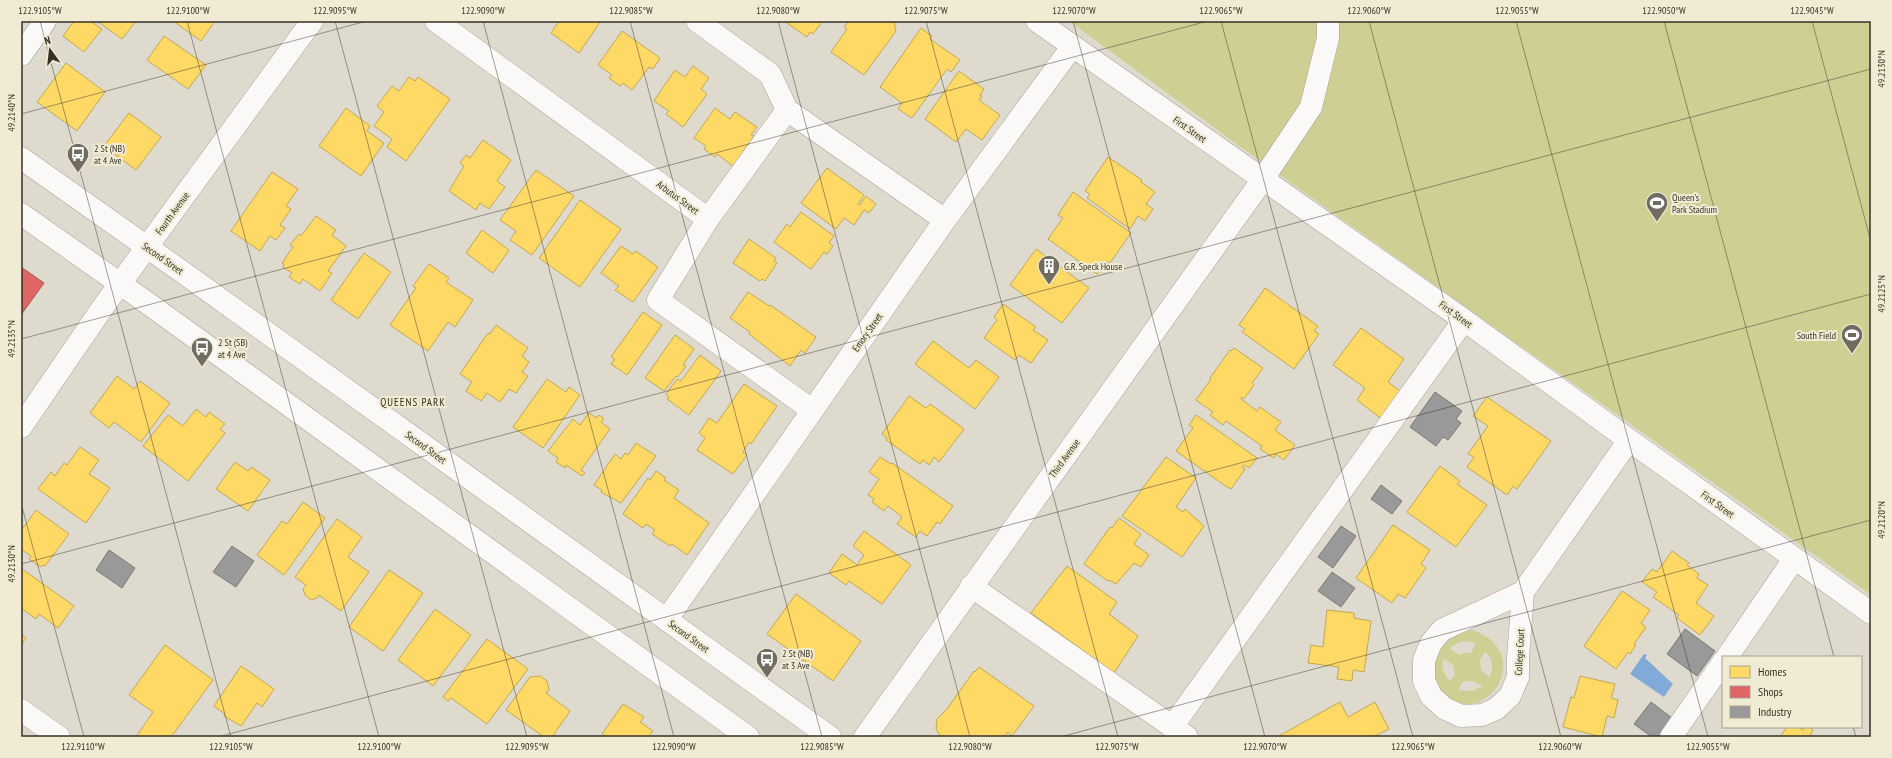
<svg xmlns="http://www.w3.org/2000/svg" width="1892" height="758" font-family="'PT Sans Narrow',sans-serif">
<style>
.green{fill:#cfcf94;fill-rule:evenodd}
.water{fill:#82aad8}
.homes{fill:#ffd966;stroke:#c2a753}
.shops{fill:#e06666;stroke:#ac5653}
.industry{fill:#999;stroke:#7b7a77}
.lines{fill:none;stroke-linecap:round;stroke-linejoin:round}
.minor-casing{stroke:#a6a39a;stroke-width:23}
.minor{stroke:#faf9f8;stroke-width:22}
.ticks{fill:none;stroke:#343128;stroke-width:1;stroke-opacity:0.45}
.labels{text-anchor:middle;stroke-width:4;stroke-linejoin:round;paint-order:stroke}
.street-label{font-size:10px;fill:#343128;stroke:#f2ebd4}
.poi-label{font-size:10px;fill:#343128;stroke:#f2ebd4;text-anchor:start}
.neighbourhood-label{font-size:11px;letter-spacing:1px;fill:#342e1c;stroke:#f2ebd4}
.neatline{fill:none;stroke:#343128;stroke-width:1.5}
.ticks-label{font-size:10px;text-anchor:middle;fill:#343128}
</style>
<rect width="100%" height="100%" fill="#dedace"/>
<path class="green" d="M1069 21H1871V595L1242 148Z
M1472 630C1536 651 1489 729 1445 696 1439 691 1435 681 1431 675L1440 642 1460 631ZM1462 641 1476 643 1471 653H1464L1459 655 1450 649 1452 646ZM1485 652C1493 658 1494 668 1489 677L1481 670 1480 660ZM1444 659 1453 665 1455 675 1450 681C1444 675 1441 668 1444 659ZM1463 681H1473L1483 686 1472 691 1458 690Z"/>
<path class="water" d="M1644 654 1647 655 1645 658 1673 684 1664 697 1630 674Z"/>
<path class="homes" d="M74 21H90L102 29 84 52 63 36Z
M97 21H136L122 39Z
M173 21H215L201 41Z
M559 21H601L579 53 551 33Z
M784 21H823L813 34 810 32 807 37Z
M849 21 894 22 896 31 864 75 831 52 847 29 844 27Z
M921 28 932 36 930 39 960 60 951 72 947 69 912 118 898 109 902 103 880 87Z
M622 31 660 58 653 69 649 67 632 90 623 83 620 86 609 78 612 75 598 65Z
M164 36 206 65 188 89 147 60Z
M66 63 105 92 77 131 37 102Z
M693 66 709 78 701 89 707 94 683 127 666 114 669 111 654 101 675 70 685 77Z
M959 71 984 89 980 95 982 96 979 100 1000 115 982 140 966 129 956 142 925 119Z
M409 77 415 81 418 77 450 99 406 161 387 147 392 139 374 126 384 112 377 106 392 86 399 91Z
M346 108 370 126 367 131 384 143 361 176 319 146Z
M715 108 730 119 735 112 757 127 751 135 754 136 733 166 717 154 715 157 704 149 706 146 694 138Z
M129 113 161 137 136 170 104 146Z
M483 140 511 160 497 181 505 187 489 209 480 203 476 210 449 191 464 166 460 163 466 155 470 158Z
M1108 157 1142 180 1141 182 1155 192 1146 204 1153 209 1145 221 1138 216 1130 229 1087 198 1090 194 1085 191Z
M827 168 864 195 858 204 860 205 866 196 876 204 869 213 864 210 854 225 844 218 836 229 801 203Z
M536 170 574 196 532 255 510 240 516 231 500 220Z
M272 172 298 189 286 206 291 209 280 225 285 228 276 240 270 236 260 251 231 231Z
M1073 192 1131 233 1110 263 1106 261 1097 274 1048 239 1063 218 1058 215Z
M580 200 621 229 580 287 539 258Z
M801 212 834 236 829 243 833 246 827 254 824 252 811 269 774 242 787 224 790 227Z
M316 216 336 230 332 235 346 246 328 271 332 273 320 291 303 279 300 284 289 277 292 273 283 267 284 264 282 263 293 247 290 245 299 234 301 236Z
M482 230 509 250 493 273 466 253Z
M749 239 776 258 774 261 777 263 765 281 762 279 760 281 733 263Z
M621 246 633 254 636 251 658 267 633 302 615 290 619 286 601 273Z
M1036 249 1089 288 1062 323 1010 285Z
M364 253 391 272 358 319 331 300Z
M429 264 449 278 446 282 473 300 455 327 448 322 428 351 390 325 416 288 413 286Z
M1265 288 1318 326 1314 331 1319 334 1294 369 1242 332 1245 329 1239 325Z
M748 292 769 306 770 305 816 337 805 353 801 350 790 366 749 334 750 332 730 318Z
M1003 304 1036 327 1033 330 1048 340 1031 363 1019 355 1015 360 984 338 997 320 994 317Z
M643 312 662 325 627 375 611 364 615 359 611 357Z
M496 325 528 348 522 356 529 362 522 372 528 376 516 393 509 389 500 402 487 393 481 401 466 391 472 382 460 374 488 333 490 334Z
M1361 328 1404 359 1388 382 1403 393 1383 420 1357 400 1365 388 1333 365Z
M675 335 694 349 683 365 686 366 678 377 676 376 664 391 645 378Z
M933 341 969 368 976 360 999 377 975 409 915 364Z
M1234 348 1263 368 1252 383 1254 385 1244 399 1242 397 1241 399 1257 411 1260 407 1281 422 1275 430 1295 445 1284 460 1276 454 1274 458 1260 449 1262 446 1226 421 1223 425 1210 415 1213 412 1196 400 1211 379 1210 378 1230 350 1231 351Z
M700 355 721 371 689 415 667 399 669 397 666 394 677 379 681 381Z
M117 376 134 389 140 381 170 403 141 442 114 422 109 428 90 413Z
M547 379 566 392 569 387 580 395 543 448 513 427Z
M744 384 777 406 751 444 749 442 743 452 747 455 733 474 697 450 705 438 699 433 709 418 717 423Z
M909 396 926 408 930 404 964 429 939 462 934 457 929 465 923 460 920 464 886 440 887 438 882 434Z
M1487 397 1551 441 1517 489 1513 486 1507 495 1467 467 1474 457 1468 454 1488 426 1473 416Z
M196 409 206 417 209 412 225 424 220 429 225 433 188 481 143 446 168 415 183 426Z
M589 413 596 418 599 415 604 419 601 422 610 429 581 470 585 473 582 476 566 465 565 468 556 462 558 458 548 451 573 419 580 425Z
M1196 415 1257 458 1249 468 1244 465 1242 467 1245 469 1231 489 1224 485 1176 451 1193 428 1189 425Z
M636 443 656 456 621 503 601 492 602 490 594 485 615 454 621 459 625 453 628 455Z
M80 447 99 460 89 474 110 488 86 523 38 489 51 472 55 476 64 463 67 465Z
M880 457 891 464 892 463 953 506 940 524 937 522 927 536 920 531 916 537 897 524 902 517 888 506 884 511 872 502 874 499 868 495 879 479 869 472Z
M1166 457 1196 478 1176 507 1183 512 1185 509 1204 526 1182 557 1122 516Z
M235 462 248 471 251 467 270 480 248 511 216 489Z
M1440 466 1460 481 1457 484 1487 505 1456 547 1407 512Z
M656 471 666 478 664 480 679 490 674 498 709 523 687 555 672 544 670 546 652 534 655 530 646 524 643 528 623 514 648 478 650 480Z
M303 502 325 518 284 575 257 555 282 521 287 524Z
M36 510 69 534 45 566 43 565 41 567 29 559 31 556 21 549V531Z
M1119 518 1141 534 1134 544 1149 555 1141 567 1134 563 1116 584 1109 580 1108 581 1084 564 1110 527 1112 528Z
M337 519 362 537 348 557 369 572 341 611 319 595 317 598 311 600 305 595 303 589 306 585 295 577Z
M1393 525 1430 550 1421 564 1426 568 1405 598 1398 594 1392 603 1356 578Z
M864 531 911 565 882 604 849 581 846 585 829 573 842 554 857 565 864 555 853 546Z
M1672 551 1689 563 1687 565 1699 574 1697 578 1708 585 1696 603 1714 616 1700 635 1677 618 1679 615 1653 597 1657 592 1642 582 1652 569 1657 572Z
M1067 566 1117 602 1109 614 1138 636 1114 673 1031 613Z
M22 569 74 606 58 628 39 614 36 619 21 608Z
M389 570 423 593 383 651 349 627Z
M1622 591 1650 610 1641 623 1646 627 1634 644 1636 645 1630 654 1628 652 1616 669 1584 646Z
M796 594 861 641 833 681 767 634Z
M435 609 471 635 433 686 398 660Z
M1327 610 1354 613V618L1371 621 1364 672 1353 670 1352 681 1337 679 1339 667 1308 663 1311 645 1323 647Z
M21 634 26 638 21 645Z
M487 639 528 669 487 724 451 698 448 701 443 697Z
M165 645 213 680 171 737H136L153 712 129 695Z
M241 666 274 689 262 707 257 703 241 726 224 716 225 714 214 706Z
M979 667 1034 706 1012 736 1008 732 1004 737H941L936 729 937 719 947 709 974 671 975 672Z
M540 676 547 681 549 690 546 693 570 711 552 737H544L506 710 530 677Z
M1580 676 1615 684 1611 698 1618 700 1614 718 1607 716 1602 737 1563 727 1571 697 1574 698Z
M1340 702 1348 717 1375 702 1389 729 1373 737H1277Z
M623 704 644 717 640 722 653 731 648 737H606L602 734Z
M1787 727H1798L1803 730 1805 727H1809L1813 730 1810 735 1813 737H1780Z"/>
<path class="shops" d="M21 267 44 283 21 315Z"/>
<path class="industry" d="M1435 392 1462 411 1456 419 1461 423 1448 440 1443 437 1436 446 1410 427Z
M1381 485 1402 501 1392 514 1371 499Z
M1341 526 1356 536 1333 568 1318 557Z
M232 546 254 561 236 587 213 572Z
M109 550 135 568 122 588 96 570Z
M1332 572 1355 588 1341 607 1318 591Z
M1685 629 1715 651 1697 676 1667 654Z
M1651 702 1672 718 1658 737H1652L1634 724Z"/>
<g class="lines">
<g class="minor-casing">
<path id="minor" d="M436 21 708 219 658 300 812 410
M697 21 770 74 787 110
M1037 21 1464 320 1629 440 1871 613
M21 55 45 21
M21 158 181 271 830 737
M21 214 146 302 748 737
M708 219 787 110 945 220
M21 427 103 307 312 21
M971 586 1187 737
M1523 592 1442 630 1431 643 1424 660V681L1431 696 1444 708 1461 716 1482 715 1496 709 1510 696 1518 677V658L1523 592 1629 440
M667 619 945 220 1072 47
M1727 657 1794 559
M21 710 59 737
M1172 727 1464 320
M865 737 1263 179 1311 107 1328 38V21
M1671 737 1723 662"/>
</g>
<use href="#minor" class="minor"/>
</g>
<path class="ticks" d="M40 21 231 737M187 21 379 737M335 21 527 737M483 21 674 737M630 21 822 737M778 21 970 737M926 21 1118 737M1073 21 1265 737M1221 21 1413 737M1369 21 1561 737M1516 21 1708 737M1664 21 1834 657M1812 21 1871 242M21 114 367 21M21 339 1208 21M21 503 84 737M21 564 1871 69M1853 727 1856 737M218 737 1871 294M1060 737 1871 520"/>
<defs>
<g id="bus-pin" transform="scale(1.15)"><path d="M0 17L-7.5 6A9.5 9.5 0 1 1 7.5 6Z" fill="#706c62" stroke="#f2ebd4"/><path d="M-5-6H5V4H4V6H2V4H-2V6H-4V4H-5ZM-3.5-4V0h7V-4ZM-3.5 1.2v1.5H-2V1.2ZM2 1.2v1.5H3.5V1.2Z" fill="#fff"/></g>
<g id="stadium-pin" transform="scale(1.15)"><path d="M0 17L-7.5 6A9.5 9.5 0 1 1 7.5 6Z" fill="#706c62" stroke="#f2ebd4"/><path d="M0-5a6.5 5 0 1 0 0 10a6.5 5 0 1 0 0-10ZM-3.5-1.8h7v3.6h-7Z" fill="#fff"/></g>
<g id="building-pin" transform="scale(1.15)"><path d="M0 17L-7.5 6A9.5 9.5 0 1 1 7.5 6Z" fill="#706c62" stroke="#f2ebd4"/><path d="M-4-6H4V6H1V3H-1V6H-4ZM-2.5-4.3h1.7v1.8h-1.7ZM.8-4.3h1.7v1.8H.8ZM-2.5-1h1.7V.8h-1.7ZM.8-1h1.7V.8H.8Z" fill="#fff"/></g>
</defs>
<g fill-rule="evenodd">
<use href="#bus-pin" x="78" y="154"/>
<use href="#stadium-pin" x="1657" y="203"/>
<use href="#building-pin" x="1049" y="266"/>
<use href="#stadium-pin" x="1852" y="335"/>
<use href="#bus-pin" x="202" y="348"/>
<use href="#bus-pin" x="767" y="659"/>
</g>
<g class="labels">
<g class="street-label">
<text transform="translate(1190 129) rotate(35)" y="4">First Street</text>
<text transform="translate(678 197) rotate(36)" y="4">Arbutus Street</text>
<text transform="translate(172 213) rotate(-54)" y="4">Fourth Avenue</text>
<text transform="translate(163 258) rotate(35)" y="4">Second Street</text>
<text transform="translate(1456 314) rotate(36)" y="4">First Street</text>
<text transform="translate(867 332) rotate(-55)" y="4">Emory Street</text>
<text transform="translate(426 447) rotate(36)" y="4">Second Street</text>
<text transform="translate(1064 458) rotate(-54)" y="4">Third Avenue</text>
<text transform="translate(1718 504) rotate(36)" y="4">First Street</text>
<text transform="translate(689 636) rotate(36)" y="4">Second Street</text>
<text transform="translate(1519 652) rotate(-87)" y="4">College Court</text>
</g>
<g class="poi-label">
<text x="94" y="152">2 St (NB)<tspan x="94" dy="12">at 4 Ave</tspan></text>
<text x="1672" y="201">Queen's<tspan x="1672" dy="12">Park Stadium</tspan></text>
<text x="1064" y="270">G.R. Speck House</text>
<text x="1836" y="339" text-anchor="end">South Field</text>
<text x="218" y="346">2 St (SB)<tspan x="218" dy="12">at 4 Ave</tspan></text>
<text x="782" y="657">2 St (NB)<tspan x="782" dy="12">at 3 Ave</tspan></text>
</g>
<g class="neighbourhood-label">
<text x="413" y="406">QUEENS PARK</text>
</g>
</g>
<rect width="1892" height="758" fill="none" stroke="#f2ebd4" stroke-width="44"/>
<rect x="1722" y="656" width="140" height="72" fill="#f2ebd4" stroke="#a6a18f"/>
<rect x="1730" y="666" width="20" height="12" fill="#ffd966" stroke="#a6a18f"/>
<text x="1758" y="676" font-size="12" fill="#343128">Homes</text>
<rect x="1730" y="686" width="20" height="12" fill="#e06666" stroke="#a6a18f"/>
<text x="1758" y="696" font-size="12" fill="#343128">Shops</text>
<rect x="1730" y="706" width="20" height="12" fill="#999999" stroke="#a6a18f"/>
<text x="1758" y="716" font-size="12" fill="#343128">Industry</text>
<g transform="translate(50 50) rotate(345)" stroke="#f2ebd4" stroke-width="3" paint-order="stroke">
<path d="M0-3L7 15L0 10L-7 15Z" fill="#343128"/>
<text y="-6" font-size="11" font-weight="bold" text-anchor="middle" fill="#343128">N</text>
</g>
<rect x="22" y="22" width="1848" height="714" class="neatline"/>
<g class="ticks-label">
<text x="40" y="14">122.9105°W</text>
<text x="188" y="14">122.9100°W</text>
<text x="335" y="14">122.9095°W</text>
<text x="483" y="14">122.9090°W</text>
<text x="631" y="14">122.9085°W</text>
<text x="778" y="14">122.9080°W</text>
<text x="926" y="14">122.9075°W</text>
<text x="1074" y="14">122.9070°W</text>
<text x="1221" y="14">122.9065°W</text>
<text x="1369" y="14">122.9060°W</text>
<text x="1517" y="14">122.9055°W</text>
<text x="1664" y="14">122.9050°W</text>
<text x="1812" y="14">122.9045°W</text>
<text transform="translate(1881 69) rotate(-90)" y="4">49.2130°N</text>
<text transform="translate(11 113) rotate(-90)" y="4">49.2140°N</text>
<text transform="translate(1881 294) rotate(-90)" y="4">49.2125°N</text>
<text transform="translate(11 339) rotate(-90)" y="4">49.2135°N</text>
<text transform="translate(1881 520) rotate(-90)" y="4">49.2120°N</text>
<text transform="translate(11 564) rotate(-90)" y="4">49.2130°N</text>
<text x="83" y="750">122.9110°W</text>
<text x="231" y="750">122.9105°W</text>
<text x="379" y="750">122.9100°W</text>
<text x="527" y="750">122.9095°W</text>
<text x="674" y="750">122.9090°W</text>
<text x="822" y="750">122.9085°W</text>
<text x="970" y="750">122.9080°W</text>
<text x="1117" y="750">122.9075°W</text>
<text x="1265" y="750">122.9070°W</text>
<text x="1413" y="750">122.9065°W</text>
<text x="1560" y="750">122.9060°W</text>
<text x="1708" y="750">122.9055°W</text>
</g>
</svg>
